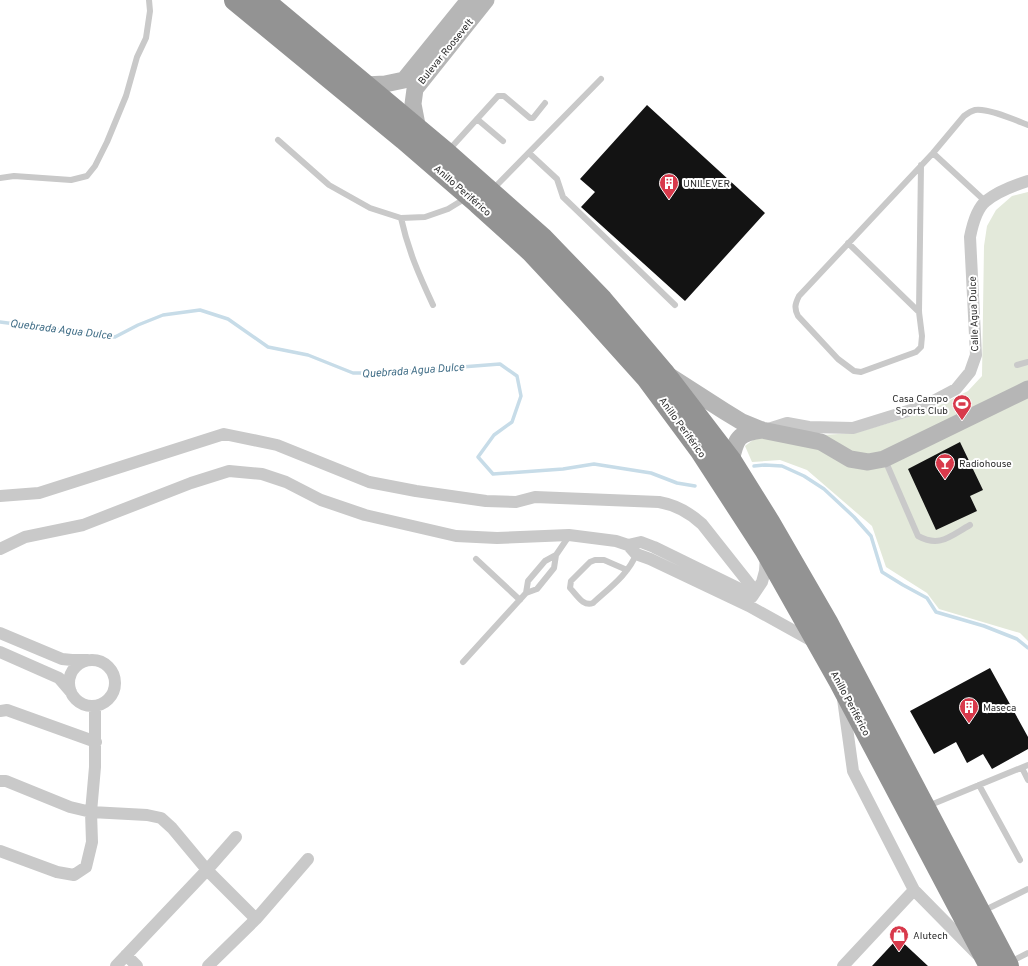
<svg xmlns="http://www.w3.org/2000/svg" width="1028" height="966" font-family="Overpass,sans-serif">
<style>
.green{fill:#e3e9da}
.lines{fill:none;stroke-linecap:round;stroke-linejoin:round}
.stream{stroke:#c7dce8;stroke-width:3.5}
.building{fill:#131313}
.lane{stroke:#c9c9c9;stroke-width:6}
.street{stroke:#c9c9c9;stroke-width:12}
.secondary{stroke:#b6b6b6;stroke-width:17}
.highway{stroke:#939393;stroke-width:22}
.labels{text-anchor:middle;stroke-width:4;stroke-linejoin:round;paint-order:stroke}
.street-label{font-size:10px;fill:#2c2c2c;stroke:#fff}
.poi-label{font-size:10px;fill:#2c2c2c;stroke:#fff;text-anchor:start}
.water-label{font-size:11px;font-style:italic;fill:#416e87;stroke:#fff}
</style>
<rect width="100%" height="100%" fill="#fff"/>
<path class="green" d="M1028 192V641L1020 633 939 609 927 593 886 567 872 526 807 470 780 460 752 462 745 446 753 440 786 430 822 435 855 433 926 412 968 391 982 376 984 246 987 226 996 210 1012 196Z"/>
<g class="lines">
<path class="stream" d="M0 322 115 337 138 325 163 315 200 310 228 319 268 347 308 355 353 373H385L500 364 517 376 521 396 512 422 494 435 478 457 493 474 563 469 594 464 651 473 677 483 695 486
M754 466 765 465 782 466 804 476 824 489 854 517 871 536 882 572 903 585 927 598 936 612 984 626 1017 639 1028 648"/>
</g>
<path class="building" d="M647 105 765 213 685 301 581 207 595 192 580 179Z
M960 442 983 490 970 496 977 511 936 530 908 469Z
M990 668 1028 737V749L992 769 983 754 967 763 956 742 934 754 910 711Z
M898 938 928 966H872Z"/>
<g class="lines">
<path class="lane" d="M477 119 503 141
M278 140 329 185 370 208 401 218 425 217 448 209 466 198
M448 151 498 96H504L530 118H533L545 103
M529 153 557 179 563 197 675 305
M933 153 985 201
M921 165 919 312 922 336 921 347 916 352 861 372 854 371 838 359 798 316C794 308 795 304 799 296L933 153 964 116C968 113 971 111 975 110 988 108 1015 120 1028 125
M0 178 14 176 71 180 87 176 95 166 107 142 126 96 137 57 146 38 150 11 149 0
M493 189 601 79
M401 218C408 250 419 275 433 305
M848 243 919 312
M1017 365 1028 362
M885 460 918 536C940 548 950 536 970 525
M476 559 520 600
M627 570 604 560H595L590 562 571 581 570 588C577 595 583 607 593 603 608 589 629 574 636 554
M526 593 528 581 545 561 556 555 569 536
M463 662 526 593 537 589 554 568 556 555
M1022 768 1028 780
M979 785 1020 860
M928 806 1028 765
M983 911 1028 889
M1010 962 1028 953"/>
<path class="street" d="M765 430 787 423 809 427 853 428 924 406 956 389 970 372 976 355 970 237C972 227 977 208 986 201 997 192 1015 185 1028 181
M0 496 39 493 224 434 277 445 369 482 416 491 486 501 516 502 535 497 659 502C676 505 689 512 702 524L755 591
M628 545 636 554 650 559 749 606 814 642
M0 549 25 537 83 525 191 483 229 471 262 474 286 482 321 500 365 515 456 536 497 538 569 535 616 541 628 545 641 542 654 547 752 595
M752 597 762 582 765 571 766 556
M0 633 62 659 72 660H87
M0 652 59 678 71 692
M69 683a23 23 0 1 1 46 0a23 23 0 1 1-46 0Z
M843 699 853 771 914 890 977 954
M0 711 7 710 96 742
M0 781H6L70 807 91 812 147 815 161 818 172 828 207 870 256 919
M0 851 57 872 74 875 86 867 92 842 91 812 95 767V706
M126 955 137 966
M116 966 207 870 236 837
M208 966 256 919 308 859
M843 966 914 890"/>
<path class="secondary" d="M365 85 385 84 404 80 469 0
M418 130 413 104 415 89 486 0
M671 377 724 411 742 422 762 430 821 442 850 459 868 462 884 459 1028 389
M731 461C736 438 738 433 762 430"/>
<path class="highway" d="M235 0 404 139 478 203 531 251 586 310 647 378 701 451 766 551 840 682 990 966
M263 0 446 153 542 238 602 300 663 372 731 461 769 522 828 624 1008 966"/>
</g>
<defs>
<g id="building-pin" transform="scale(1)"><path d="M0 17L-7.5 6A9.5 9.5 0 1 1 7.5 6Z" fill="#d8394b" stroke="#fff"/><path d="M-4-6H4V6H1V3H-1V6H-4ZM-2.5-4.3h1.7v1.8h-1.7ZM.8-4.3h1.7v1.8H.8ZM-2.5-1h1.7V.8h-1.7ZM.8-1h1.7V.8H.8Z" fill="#fff"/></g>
<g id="stadium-pin" transform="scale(1)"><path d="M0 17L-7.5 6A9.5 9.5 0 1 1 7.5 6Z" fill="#d8394b" stroke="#fff"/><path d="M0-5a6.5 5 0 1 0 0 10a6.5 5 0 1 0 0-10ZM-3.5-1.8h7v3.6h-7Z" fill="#fff"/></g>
<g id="bar-pin" transform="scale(1)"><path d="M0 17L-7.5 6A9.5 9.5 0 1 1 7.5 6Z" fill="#d8394b" stroke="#fff"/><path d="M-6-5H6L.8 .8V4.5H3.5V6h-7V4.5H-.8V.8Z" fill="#fff"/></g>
<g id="shop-pin" transform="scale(1)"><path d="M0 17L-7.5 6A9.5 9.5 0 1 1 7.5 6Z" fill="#d8394b" stroke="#fff"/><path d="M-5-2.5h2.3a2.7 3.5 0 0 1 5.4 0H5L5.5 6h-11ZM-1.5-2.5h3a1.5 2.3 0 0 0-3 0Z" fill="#fff"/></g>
</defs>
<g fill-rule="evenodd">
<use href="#building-pin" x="669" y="183"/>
<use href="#stadium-pin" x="962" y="404"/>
<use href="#bar-pin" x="945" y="463"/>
<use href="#building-pin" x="969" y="707"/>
<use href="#shop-pin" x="899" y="935"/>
</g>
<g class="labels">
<g class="street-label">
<text transform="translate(445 51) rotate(-51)" y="4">Bulevar Roosevelt</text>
<text transform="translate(463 190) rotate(41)" y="4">Anillo Periférico</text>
<text transform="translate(973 314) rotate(-92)" y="4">Calle Agua Dulce</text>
<text transform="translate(683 427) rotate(54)" y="4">Anillo Periférico</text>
<text transform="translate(851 703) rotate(62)" y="4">Anillo Periférico</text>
</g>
<g class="poi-label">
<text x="683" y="187">UNILEVER</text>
<text x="948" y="402" text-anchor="end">Casa Campo<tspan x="948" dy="12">Sports Club</tspan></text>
<text x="959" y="467">Radiohouse</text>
<text x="983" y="711">Maseca</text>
<text x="913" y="939">Alutech</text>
</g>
<g class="water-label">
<text transform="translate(61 329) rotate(7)" y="4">Quebrada Agua Dulce</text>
<text transform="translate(413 370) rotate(-4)" y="4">Quebrada Agua Dulce</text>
</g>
</g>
</svg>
